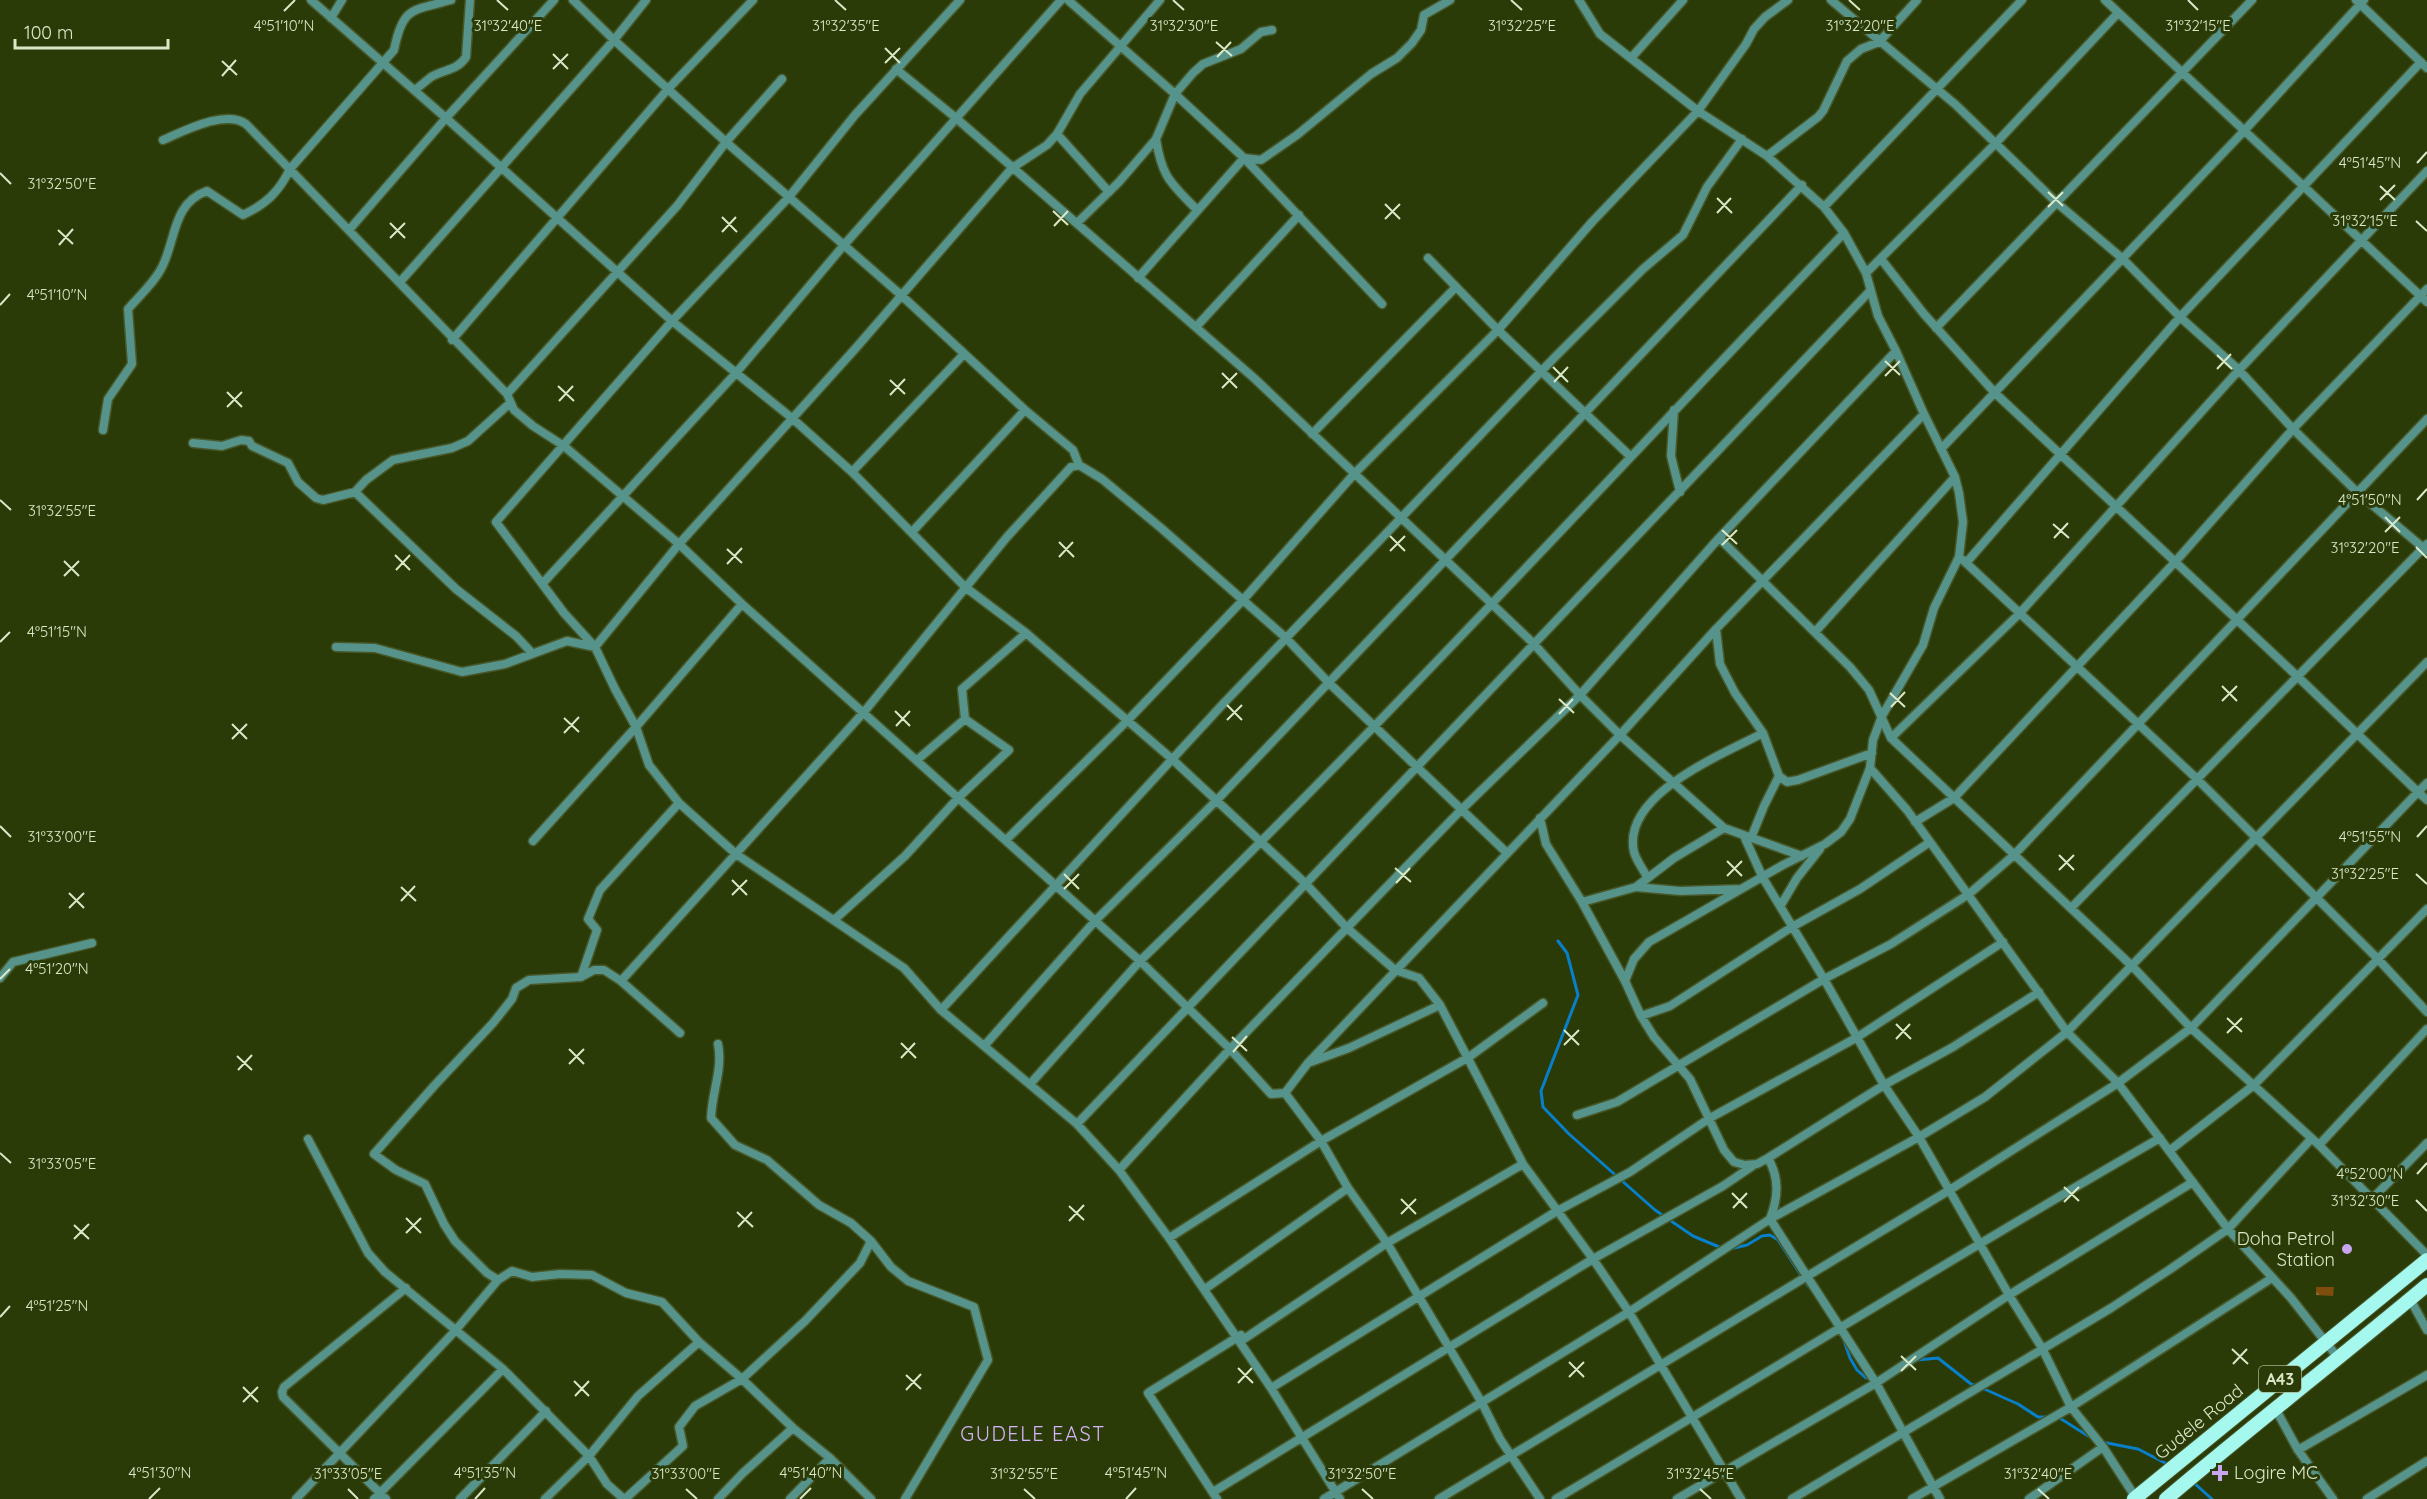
<svg xmlns="http://www.w3.org/2000/svg" width="2427" height="1499" font-family="Quicksand,sans-serif">
<style>
.forest{fill:url(#forest-firs)}
.lines{fill:none;stroke-linecap:round;stroke-linejoin:round}
.stream{stroke:#087fc9;stroke-width:3}
.minor-casing{stroke:#475727;stroke-width:11}
.trunk-casing{stroke:#475727;stroke-width:16}
.minor{stroke:#55938b;stroke-width:8}
.trunk{stroke:#a4f8ee;stroke-width:14}
.ticks{fill:none;stroke:#dae8c7;stroke-width:2}
.poi-dot{fill:#c8a6ef;stroke:#2b3b08;stroke-width:2}
.labels{text-anchor:middle;stroke-width:6;stroke-linejoin:round;paint-order:stroke}
.shield{fill:#2b3b08;stroke:#a6b48e;stroke-width:1.5}
.shield-label{font-size:16px;font-weight:bold;fill:#dae8c7}
.poi-label{font-size:18px;fill:#dae8c7;stroke:#2b3b08;text-anchor:end}
.street-label{font-size:18px;fill:#dae8c7;stroke:#2b3b08}
.neighbourhood-label{font-size:20px;letter-spacing:1.5px;fill:#d5b5fa;stroke:#2b3b08}
.ticks-label{font-size:15px;text-anchor:middle;fill:#dae8c7;stroke:#2b3b08;stroke-width:6;stroke-linejoin:round;paint-order:stroke}
</style>
<defs>
<pattern id="forest-firs" width="22" height="20" patternUnits="userSpaceOnUse" patternTransform="scale(1.5)"><rect width="22" height="20" fill="#7e4c0b"/><path d="M5 1l3.5 6h-7zM16 11l3.5 6h-7z" fill="#90662d"/></pattern>
</defs>
<rect width="100%" height="100%" fill="#2b3b08"/>
<path class="forest" d="M2316 1287H2334L2333 1296 2316 1295Z"/>
<g class="lines">
<path class="stream" d="M1558 941 1567 953 1578 995 1541 1091 1543 1107 1569 1134 1655 1210 1693 1236 1724 1249
M1730 1249 1747 1245 1762 1236 1770 1235 1778 1240 1808 1286
M1843 1338 1850 1358 1857 1370 1866 1378H1869
M1917 1360 1938 1358 1971 1384 1976 1386
M1982 1388 2018 1404 2038 1417H2049
M2058 1417 2093 1439
M2102 1442 2138 1449 2169 1465
M2194 1483 2212 1499"/>
<g class="minor-casing">
<path id="minor" d="M311 0 446 118 672 321 793 419 852 472 965 587 1026 633 1172 759 1305 883 1347 928 1395 970 1419 978 1440 1005 1523 1164 1593 1259 1629 1312 1741 1499
M573 0 614 40 726 142 901 295 1025 410 1073 450 1079 465
M960 0 855 115 789 197 672 321 496 522 564 613 595 647 615 689 636 727 649 765 679 803 736 854 904 968 941 1010 1077 1124 1119 1170 1169 1238 1271 1388 1557 1211
M1068 0 1175 94 1244 158 1382 304
M1579 0 1600 34 1698 111 1767 156 1824 207 1844 233 1866 273 1878 316 1896 351 1924 414 1955 477 1959 493 1963 522 1959 557 1934 608 1923 645 1882 716 1873 740 1870 768 1850 819 1841 832 1825 844 1783 865 1649 942 1634 959 1625 981
M1831 0 1956 105 2057 203 2123 259 2180 317 2239 370 2293 429 2357 492 2427 551
M2105 0 2427 302
M2356 0 2427 68
M331 18 342 0
M1631 58 1683 0
M896 69 956 118 1254 378 1533 643 1580 695 1620 735 1724 828 1802 856
M415 90C420 86 426 81 431 77 444 69 457 71 466 57L470 0
M1057 134 1109 192
M1156 139C1162 178 1171 183 1197 210
M163 140C184 131 226 109 246 124L507 394 514 410 533 426 564 446 679 544 742 604 1140 961C1383 726 1610 476 1844 233
M1767 156 1818 117 1823 111 1847 61 1861 49 1879 42 1917 0
M1824 207 2022 0
M1077 223 1119 182 1156 139 1175 94 1193 73 1203 64 1241 49 1261 32 1272 30
M349 230 446 118 554 0
M1428 258 1498 330 1631 457
M1866 273 1995 144 2118 13
M1138 278 1244 158 1261 160 1297 135 1371 74 1397 58 1412 43 1421 30 1424 15 1450 0
M400 282 614 40 646 0
M1196 327 1299 215
M1936 328 2252 0
M452 340 668 89 753 0
M507 394 677 206 726 142 782 79
M1674 410 1671 456 1680 492
M103 430 108 399 132 364 128 309C140 295 156 281 163 265 176 238 173 203 207 191L243 215C266 204 279 192 290 169L394 50C403 6 412 11 451 0
M1312 434 1456 287
M193 443 222 446 241 440 249 441 252 446 288 463 298 482 316 498 323 500 355 492 366 480 393 460 452 448 468 441 510 403
M1941 449 2244 131 2364 0
M852 472 964 354
M355 492 456 589 516 636 532 653
M912 532 1025 410
M1719 538 1850 667 1869 690 1891 738 2132 966 2191 1028 2319 1145 2427 1255
M1963 560 2196 778 2377 958 2427 1012
M1966 563 2180 317 2421 62
M543 583 736 373 844 245 1061 0
M1716 629 1720 664 1735 693 1763 733 1779 776 1787 782 1798 780 1872 753
M1815 632 1955 477
M336 647 375 648 462 672 505 664 567 641 595 647 679 544 855 349 1012 168 1047 145 1057 134 1080 94 1160 0
M1891 738 2019 614 2239 370 2427 171
M917 760 965 719 962 689 1026 633
M1870 768 1907 810 2067 1032 2118 1083 2228 1229 2291 1298 2339 1359
M2427 783 2418 792 2427 800
M1540 818 1546 844 1582 902 1625 981 1641 1016 1654 1037 1690 1079 1724 1150 1734 1162 1745 1165 1757 1164 1768 1158 1884 1085 1953 1047 2039 992
M1915 822 1954 798 2175 562 2293 429 2427 289
M1744 836 1763 878 1824 979 1884 1085 1919 1137 2009 1295 2042 1348 2071 1407 2103 1447 2136 1498
M1751 838 1764 806 1779 776
M1006 840 1128 720 1243 600 1355 473 1498 330 1592 222 1698 111 1746 44 1754 29 1765 17 1788 0
M533 841 636 727 742 604
M1647 877C1643 869 1636 860 1634 852 1621 794 1724 754 1763 733
M1636 887 1674 858 1724 828
M1582 902 1636 887 1680 891 1741 889
M1781 905 1797 878 1820 849
M2071 908 2427 544
M834 920 905 856 959 797 1009 750 965 719
M581 977 597 930 588 919 600 890 679 803
M0 978 13 962 92 943
M621 981 864 712 1007 537 1071 467 1079 465 1102 479 1161 528 1286 638 1328 682 1507 853
M941 1010 1223 704 1554 358 1643 269 1683 235 1707 187 1742 139
M1641 1016 1670 1006 1792 927 1860 889 1930 842
M718 1044C723 1070 712 1091 711 1118L735 1145 767 1160 819 1205 851 1223 871 1241 891 1267 908 1281 974 1307 988 1360 905 1499
M985 1045 1095 921 1216 801 1802 185
M1308 1063 1620 735 1716 629 1924 414
M1031 1083 1140 961 1230 1049 1271 1094 1285 1093 1321 1141 1348 1188 1387 1243 1482 1403 1500 1439 1540 1499
M1285 1093 1308 1063 1349 1048 1440 1005
M1577 1115 1617 1102 1824 979 1891 944 1969 894 2014 855 2427 419
M1077 1124 1869 292
M308 1139 368 1253 385 1272 503 1369 589 1456 607 1484 624 1499
M2319 1145 2427 1029
M2169 1151 2254 1085 2427 909
M1768 1158C1780 1179 1778 1198 1770 1219L1876 1383 1940 1499
M1119 1170 1230 1049 1460 811 1580 695 1719 538 1896 351
M2372 1199 2427 1143
M1559 1210 1630 1172 1710 1118 1856 1038 2003 942
M1169 1238 1321 1141 1469 1057 1543 1003
M498 1280 512 1271 532 1277 560 1274 592 1275 626 1293 662 1302 699 1342 742 1379 793 1428 830 1458 871 1499
M1205 1289 1348 1188
M2410 1299 2427 1330
M1241 1341 1387 1243 1523 1164
M1271 1388 1340 1499
M2275 1408 2298 1450 2333 1499
M2298 1450 2427 1375
M1213 1492 1593 1259 1723 1186 1754 1165
M296 1499 455 1331 498 1280 487 1273 455 1241 444 1224 425 1184 396 1170 374 1154 434 1086 493 1023 512 999 516 988 529 980 581 977 594 970H604L621 981 680 1033
M374 1499 503 1369
M386 1499 283 1397 282 1392 284 1387 406 1288
M460 1499 546 1411
M545 1499 589 1456 638 1396 699 1342
M625 1499 683 1446 679 1427 695 1406 742 1379 805 1321 860 1263 871 1241
M718 1499 743 1473 793 1428
M790 1499 830 1458
M1217 1499 1148 1393 1241 1335
M1324 1499 1629 1312 1770 1219 1919 1137 1985 1097 2067 1032 2427 662
M1439 1499 1948 1191 2118 1083 2191 1028 2418 792 2297 676 1995 393 1924 314 1881 259
M1556 1499C1758 1379 1956 1255 2160 1138
M1677 1499 1876 1383 2009 1295 2193 1182
M1792 1499 2111 1308 2169 1270 2228 1229 2311 1139
M1912 1499 2071 1407 2272 1278
M2029 1499 2103 1447
M2367 1499 2427 1461"/>
</g>
<g class="trunk-casing">
<path id="trunk" d="M2134 1499 2427 1260
M2166 1499C2252 1426 2341 1357 2427 1285"/>
</g>
<use href="#minor" class="minor"/>
<use href="#trunk" class="trunk"/>
</g>
<path class="ticks" d="M497 0 508 10M835 0 846 10M1173 0 1184 10M1511 0 1522 10M1849 0 1860 10M2188 0 2198 10M284 11 295 0M1216 42 1232 56M885 48 900 63M553 54 568 69M1217 57 1231 42M222 61 237 75M885 63 900 48M553 69 568 54M222 76 236 60M2417 163 2427 152M0 173 11 184M2380 186 2395 200M2048 192 2063 206M1717 198 1732 213M2380 200 2395 185M1385 204 1400 219M2048 207 2063 192M1053 211 1068 225M1717 213 1731 198M722 217 737 232M1385 219 1400 204M2416 221 2427 231M390 223 405 238M1054 226 1068 211M58 230 73 244M722 232 736 217M390 238 405 223M59 245 73 229M0 305 10 294M2217 355 2232 369M1885 361 1900 375M1553 367 1568 382M2217 369 2231 354M1222 373 1237 388M1885 376 1900 361M890 380 905 394M1554 382 1568 367M558 386 574 401M1222 388 1237 373M227 392 242 407M890 395 905 379M559 401 573 386M227 407 242 392M0 500 11 510M2417 500 2427 489M2385 517 2400 532M2053 524 2069 538M1722 530 1737 544M2385 532 2400 517M1390 536 1405 551M2054 538 2068 523M1059 542 1074 557M1722 545 1737 530M2416 547 2427 558M727 549 742 563M1390 551 1405 536M395 555 410 570M1059 557 1073 542M64 561 79 576M727 564 742 548M396 570 410 555M64 576 79 561M0 642 10 632M2222 686 2237 701M1890 693 1905 707M1559 699 1574 713M2222 701 2237 686M1227 705 1242 720M1891 707 1905 692M895 711 910 726M1559 714 1573 699M564 718 579 732M1227 720 1242 705M232 724 247 739M896 726 910 711M564 733 579 717M232 739 247 724M0 826 11 837M2417 837 2427 826M2059 855 2074 870M1727 861 1742 876M1395 868 1411 882M2059 870 2074 855M1064 874 1079 889M2416 874 2427 884M1727 876 1742 861M732 880 747 895M1396 883 1410 868M401 887 416 901M1064 889 1079 874M69 893 84 908M732 895 747 880M401 901 415 886M69 908 84 893M0 979 10 969M2227 1018 2242 1032M1896 1024 1911 1039M1564 1030 1579 1045M2227 1033 2242 1018M1232 1037 1247 1051M1896 1039 1910 1024M901 1043 916 1058M1564 1045 1579 1030M569 1049 584 1064M1233 1052 1247 1036M237 1056 252 1070M901 1058 915 1043M569 1064 584 1049M238 1070 252 1055M0 1153 11 1163M2417 1174 2427 1163M2064 1187 2079 1201M1732 1193 1747 1208M1401 1199 1416 1214M2416 1200 2427 1211M2064 1202 2079 1187M1069 1206 1084 1220M1733 1208 1747 1193M737 1212 753 1227M1401 1214 1416 1199M406 1218 421 1233M1069 1221 1084 1205M74 1225 89 1239M738 1227 752 1212M406 1233 421 1218M74 1239 89 1224M0 1317 10 1306M2232 1349 2248 1364M1901 1356 1916 1370M1569 1362 1584 1377M2233 1364 2247 1349M1238 1368 1253 1383M1901 1371 1916 1356M906 1375 921 1389M1569 1377 1584 1362M574 1381 589 1396M1238 1383 1252 1368M243 1387 258 1402M906 1390 921 1374M575 1396 589 1381M243 1402 258 1387M348 1489 358 1499M686 1489 697 1499M1024 1489 1035 1499M1362 1489 1373 1499M1700 1489 1711 1499M2038 1489 2049 1499M149 1499 160 1488M475 1499 485 1488M800 1499 811 1488M1126 1499 1136 1488"/>
<g class="poi-dot">
<circle cx="2347" cy="1249" r="6"/>
<path d="M2217 1464h6v6h6v6h-6v6h-6v-6h-6v-6h6z"/>
</g>
<g class="labels">
<rect class="shield" x="2259" y="1366" width="42" height="26" rx="4.5"/>
<g class="shield-label">
<text x="2280" y="1385">A43</text>
</g>
<g class="poi-label">
<text x="2335" y="1245">Doha Petrol<tspan x="2335" dy="21">Station</tspan></text>
<text x="2234" y="1479" text-anchor="start">Logire MC</text>
</g>
<g class="street-label">
<text transform="translate(2199 1422) rotate(-39)" y="6">Gudele Road</text>
</g>
<g class="neighbourhood-label">
<text x="1033" y="1441">GUDELE EAST</text>
</g>
</g>
<g class="ticks-label">
<text x="508" y="31">31°32'40"E</text>
<text x="846" y="31">31°32'35"E</text>
<text x="1184" y="31">31°32'30"E</text>
<text x="1522" y="31">31°32'25"E</text>
<text x="1860" y="31">31°32'20"E</text>
<text x="2198" y="31">31°32'15"E</text>
<text x="284" y="31">4°51'10"N</text>
<text x="2370" y="168">4°51'45"N</text>
<text x="62" y="189">31°32'50"E</text>
<text x="2365" y="226">31°32'15"E</text>
<text x="57" y="300">4°51'10"N</text>
<text x="2370" y="505">4°51'50"N</text>
<text x="62" y="516">31°32'55"E</text>
<text x="2365" y="553">31°32'20"E</text>
<text x="57" y="637">4°51'15"N</text>
<text x="2370" y="842">4°51'55"N</text>
<text x="62" y="842">31°33'00"E</text>
<text x="2365" y="879">31°32'25"E</text>
<text x="57" y="974">4°51'20"N</text>
<text x="62" y="1169">31°33'05"E</text>
<text x="2370" y="1179">4°52'00"N</text>
<text x="2365" y="1206">31°32'30"E</text>
<text x="57" y="1311">4°51'25"N</text>
<text x="160" y="1478">4°51'30"N</text>
<text x="485" y="1478">4°51'35"N</text>
<text x="811" y="1478">4°51'40"N</text>
<text x="1136" y="1478">4°51'45"N</text>
<text x="348" y="1479">31°33'05"E</text>
<text x="686" y="1479">31°33'00"E</text>
<text x="1024" y="1479">31°32'55"E</text>
<text x="1362" y="1479">31°32'50"E</text>
<text x="1700" y="1479">31°32'45"E</text>
<text x="2038" y="1479">31°32'40"E</text>
</g>
<path d="M15 39v9h153v-9" fill="none" stroke="#dae8c7" stroke-width="3"/>
<text x="24" y="39" font-size="18" fill="#dae8c7" stroke="#2b3b08" stroke-width="4.5" paint-order="stroke">100 m</text>
</svg>
